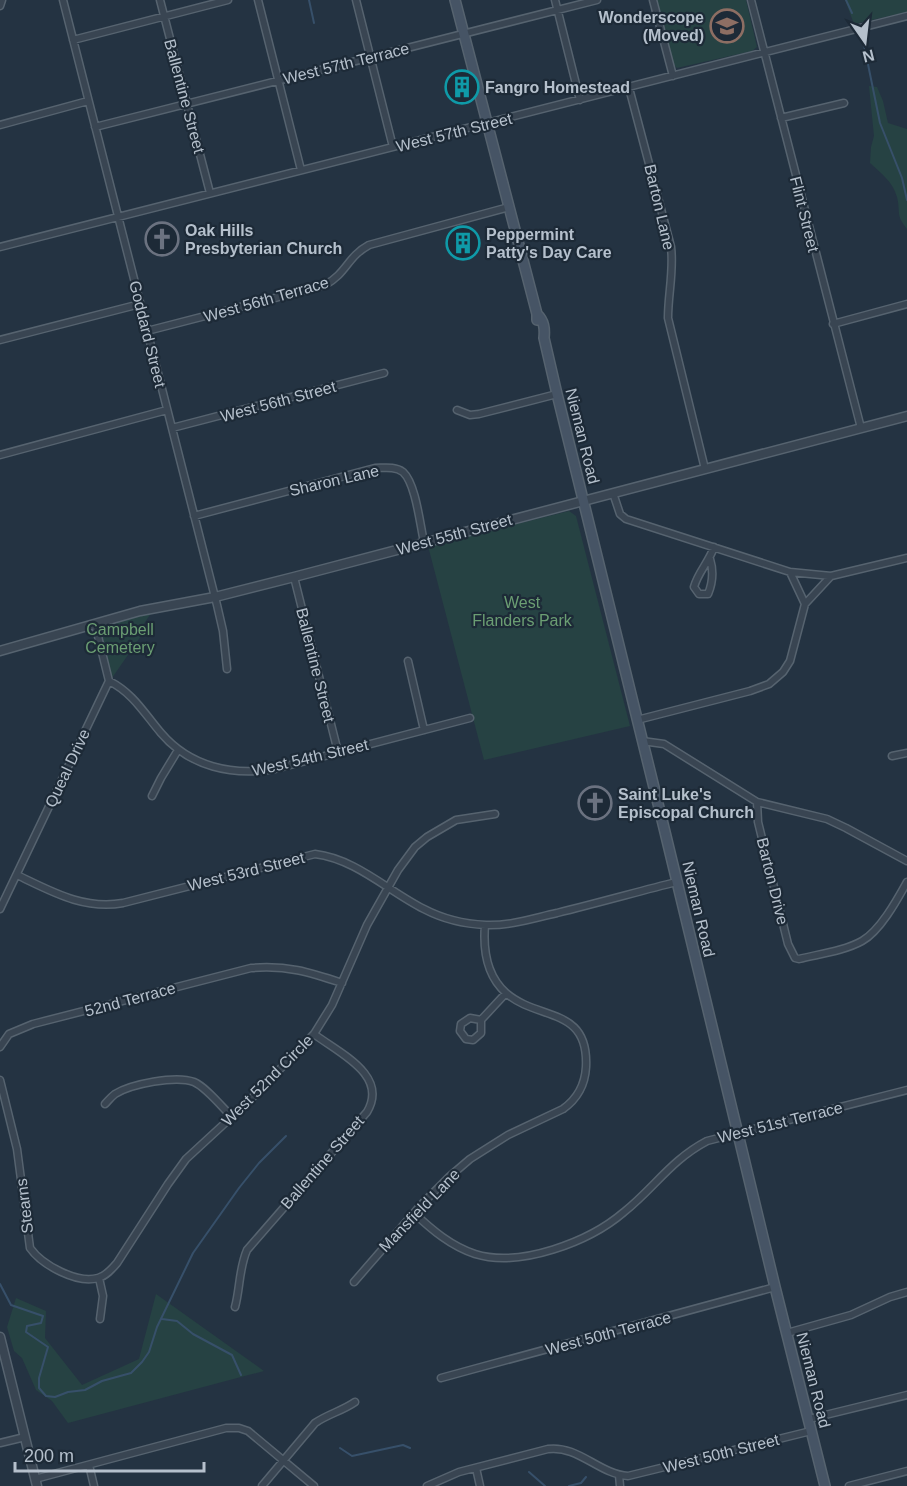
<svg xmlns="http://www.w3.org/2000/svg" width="907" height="1486" font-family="Helvetica,sans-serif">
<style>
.green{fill:#264243}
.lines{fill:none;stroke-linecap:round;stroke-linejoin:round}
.stream{stroke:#37506a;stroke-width:2}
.minor-casing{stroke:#56636f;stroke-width:9}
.tertiary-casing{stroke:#56636f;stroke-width:11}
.secondary-casing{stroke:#56636f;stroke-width:12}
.minor{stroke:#394552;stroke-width:6}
.tertiary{stroke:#394552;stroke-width:8}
.secondary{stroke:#465465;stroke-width:9}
.labels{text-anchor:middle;stroke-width:4.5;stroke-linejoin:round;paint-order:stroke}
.poi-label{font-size:16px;font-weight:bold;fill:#b5c0cc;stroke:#1d2a37;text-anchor:start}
.street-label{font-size:16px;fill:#b5c0cc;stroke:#1d2a37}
.park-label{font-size:16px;fill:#6b9e73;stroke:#1d2a37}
</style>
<rect width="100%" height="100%" fill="#243342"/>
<path class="green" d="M657 0H746L757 47 752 51 677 68 673 64Z
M845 0H907V12L854 24Z
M869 86 877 87 883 101 888 123 907 129V229C895 214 901 213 897 197 893 182 881 173 870 163L871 147 874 136Z
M569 511 576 516 630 726 484 760 428 546Z
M152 612 138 632 141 636 112 678 101 630 104 625Z
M156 1294 264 1371 68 1423 52 1401 36 1390 22 1358 14 1351 7 1327 16 1298 46 1311 45 1338 82 1385 139 1359Z"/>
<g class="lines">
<path class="stream" d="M309 0 314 23
M846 0 852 13
M862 35 880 123 902 178 907 200
M0 1284 11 1305 43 1316 41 1323 27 1326 26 1332 48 1347 39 1378V1388L46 1396 55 1397 68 1392 85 1390 102 1381 131 1373 142 1362 149 1352 157 1327 193 1253 239 1188 259 1163 286 1136
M162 1319 177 1321 193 1334 232 1355 241 1375
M340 1448 352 1456 403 1445 410 1448
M529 1472 545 1486
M569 1486 581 1483 586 1477"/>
<g class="minor-casing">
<path id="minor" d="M63 0 217 605 223 631 227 669
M160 0 210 193
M258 0 301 170
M356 0 393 147
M555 0 580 100
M653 0 673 76
M751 0 861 428
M0 6 2 0
M73 40 228 0
M629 88 671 247C674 271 668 294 668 318L705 469
M781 118 844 103
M0 125 88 101
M95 127 597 0
M0 247 907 16
M833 324 907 304
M147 331 325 285C347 273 347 257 369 245L509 207
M0 340 140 304
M457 410 470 415 479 414 557 394
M172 428 384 373
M0 455 167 410
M613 493 620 514 626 519 790 572 831 576
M194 516 375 468C384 468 395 466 403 472 416 484 420 525 424 542
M710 559C714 572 713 582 708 594H699L694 587C698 572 709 562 714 547
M790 572 805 604
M294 577 338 752
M408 661 424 730
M109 681C133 693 144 713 161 733 190 767 232 776 275 769L470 718
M637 720 750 691 769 684 783 672 790 661 805 604 831 576 907 558
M642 741 664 744 757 802 827 819 846 828 907 861
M892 756 907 753
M152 796 161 778 178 750
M757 802 758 822 788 944 795 958 799 959C819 954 844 951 862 941 880 931 897 900 907 882
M17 875C51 891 83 910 123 903L315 854C356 859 388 891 424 909 443 919 464 924 486 925 510 926 534 918 557 913 597 903 637 892 676 882
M0 909 109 681 95 624
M470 1018 481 1020V1033L473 1040 466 1039 460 1031 461 1024Z
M481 1020 506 993
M0 1047 9 1034 33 1024 251 968C287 965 309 972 342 983
M0 1080 17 1149 30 1248C42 1265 77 1284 98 1278 106 1276 112 1269 117 1263L168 1184 186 1159 250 1100 314 1034 332 1005 367 925 398 870 415 847 427 837 456 820 495 814
M105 1104C108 1101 111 1097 115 1094 131 1084 176 1075 194 1082 206 1087 222 1107 232 1117
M414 1213C432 1230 451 1246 475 1254 520 1268 589 1242 624 1212 655 1187 671 1160 707 1141L907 1090
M99 1278 103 1296 100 1319
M354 1282 420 1206 449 1177 470 1159 508 1135 563 1109C577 1099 585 1085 586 1067 589 1006 538 1021 506 993 487 976 483 949 485 925
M235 1307C240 1289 239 1268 247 1250L367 1112C389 1075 339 1053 314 1034
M787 1333 851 1315 890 1297 907 1292
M441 1378 775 1287
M809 1419 907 1395
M0 1443 25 1437
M89 1465 94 1486
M476 1468 480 1486
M619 1475 620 1486
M35 1479 226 1428H239L248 1431 314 1486
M262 1486 315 1423C328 1414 342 1411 355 1402
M427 1486 459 1472 548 1449C578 1445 599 1474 628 1476L811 1431
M849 1486 907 1471"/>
</g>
<g class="tertiary-casing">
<path id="tertiary" d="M0 651 140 611 215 597 294 577 907 416
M0 1337 37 1486"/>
</g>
<g class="secondary-casing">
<path id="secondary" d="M455 0 537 314V320
M537 314C544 321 545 328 544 338L557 394 665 832 775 1287 825 1486"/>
</g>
<use href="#minor" class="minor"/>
<use href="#tertiary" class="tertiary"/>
<use href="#secondary" class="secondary"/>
</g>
<defs>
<g id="school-ring" transform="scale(1.725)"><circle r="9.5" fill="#1d2a37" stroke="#8d6e63" stroke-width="1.5"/><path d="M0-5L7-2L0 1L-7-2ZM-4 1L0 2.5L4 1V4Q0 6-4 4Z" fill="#8d6e63"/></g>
<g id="building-ring" transform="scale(1.725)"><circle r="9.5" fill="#1d2a37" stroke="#0f9aa8" stroke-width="1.5"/><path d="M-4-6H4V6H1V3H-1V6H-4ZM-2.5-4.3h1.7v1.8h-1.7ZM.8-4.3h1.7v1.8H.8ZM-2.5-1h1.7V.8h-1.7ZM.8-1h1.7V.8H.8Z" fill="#0f9aa8"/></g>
<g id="church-ring" transform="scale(1.725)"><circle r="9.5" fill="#1d2a37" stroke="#6b7280" stroke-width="1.5"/><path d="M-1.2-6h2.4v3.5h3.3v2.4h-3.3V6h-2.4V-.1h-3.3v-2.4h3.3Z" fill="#6b7280"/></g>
</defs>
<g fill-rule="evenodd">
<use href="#school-ring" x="727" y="26"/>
<use href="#building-ring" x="462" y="87"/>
<use href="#church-ring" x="162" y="239"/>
<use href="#building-ring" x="463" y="243"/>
<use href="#church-ring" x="595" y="803"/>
</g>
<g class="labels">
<g class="poi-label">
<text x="704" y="23" text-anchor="end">Wonderscope<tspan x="704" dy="18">(Moved)</tspan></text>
<text x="485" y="93">Fangro Homestead</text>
<text x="185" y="236">Oak Hills<tspan x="185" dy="18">Presbyterian Church</tspan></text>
<text x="486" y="240">Peppermint<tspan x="486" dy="18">Patty's Day Care</tspan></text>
<text x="618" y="800">Saint Luke's<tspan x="618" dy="18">Episcopal Church</tspan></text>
</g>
<g class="street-label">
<text transform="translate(346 63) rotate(-14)" y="6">West 57th Terrace</text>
<text transform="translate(185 96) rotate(75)" y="6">Ballentine Street</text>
<text transform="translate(454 132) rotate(-14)" y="6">West 57th Street</text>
<text transform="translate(660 207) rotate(77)" y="6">Barton Lane</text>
<text transform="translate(805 214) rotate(76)" y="6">Flint Street</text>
<text transform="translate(266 299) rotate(-16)" y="6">West 56th Terrace</text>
<text transform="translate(148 334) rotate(76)" y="6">Goddard Street</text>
<text transform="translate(278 401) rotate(-15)" y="6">West 56th Street</text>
<text transform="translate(583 436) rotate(76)" y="6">Nieman Road</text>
<text transform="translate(334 480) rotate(-13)" y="6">Sharon Lane</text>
<text transform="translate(454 534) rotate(-15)" y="6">West 55th Street</text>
<text transform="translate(316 665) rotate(76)" y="6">Ballentine Street</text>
<text transform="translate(310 757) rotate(-13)" y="6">West 54th Street</text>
<text transform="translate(67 768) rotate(-65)" y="6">Queal Drive</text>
<text transform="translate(246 871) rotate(-14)" y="6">West 53rd Street</text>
<text transform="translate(773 881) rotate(76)" y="6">Barton Drive</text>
<text transform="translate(699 909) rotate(77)" y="6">Nieman Road</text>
<text transform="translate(130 999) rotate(-15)" y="6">52nd Terrace</text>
<text transform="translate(267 1080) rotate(-45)" y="6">West 52nd Circle</text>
<text transform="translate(780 1122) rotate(-14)" y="6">West 51st Terrace</text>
<text transform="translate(322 1162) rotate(-49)" y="6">Ballentine Street</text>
<text transform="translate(24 1206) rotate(-97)" y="6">Stearns</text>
<text transform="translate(419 1210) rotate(-46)" y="6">Mansfield Lane</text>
<text transform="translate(608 1333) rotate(-15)" y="6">West 50th Terrace</text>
<text transform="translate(814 1380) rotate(76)" y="6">Nieman Road</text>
<text transform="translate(721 1453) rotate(-14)" y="6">West 50th Street</text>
</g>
<g class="park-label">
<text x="522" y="608">West<tspan x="522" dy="18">Flanders Park</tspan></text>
<text x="120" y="635">Campbell<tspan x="120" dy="18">Cemetery</tspan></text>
</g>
</g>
<g transform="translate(865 42) rotate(166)" stroke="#1d2a37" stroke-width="4.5" paint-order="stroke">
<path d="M0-4.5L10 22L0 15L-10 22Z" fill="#b5c0cc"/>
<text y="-9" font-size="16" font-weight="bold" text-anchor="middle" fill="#b5c0cc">N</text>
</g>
<path d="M15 1462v9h189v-9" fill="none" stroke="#b5c0cc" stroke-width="3"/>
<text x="24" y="1462" font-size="18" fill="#b5c0cc" stroke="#1d2a37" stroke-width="4.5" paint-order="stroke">200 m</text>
</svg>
